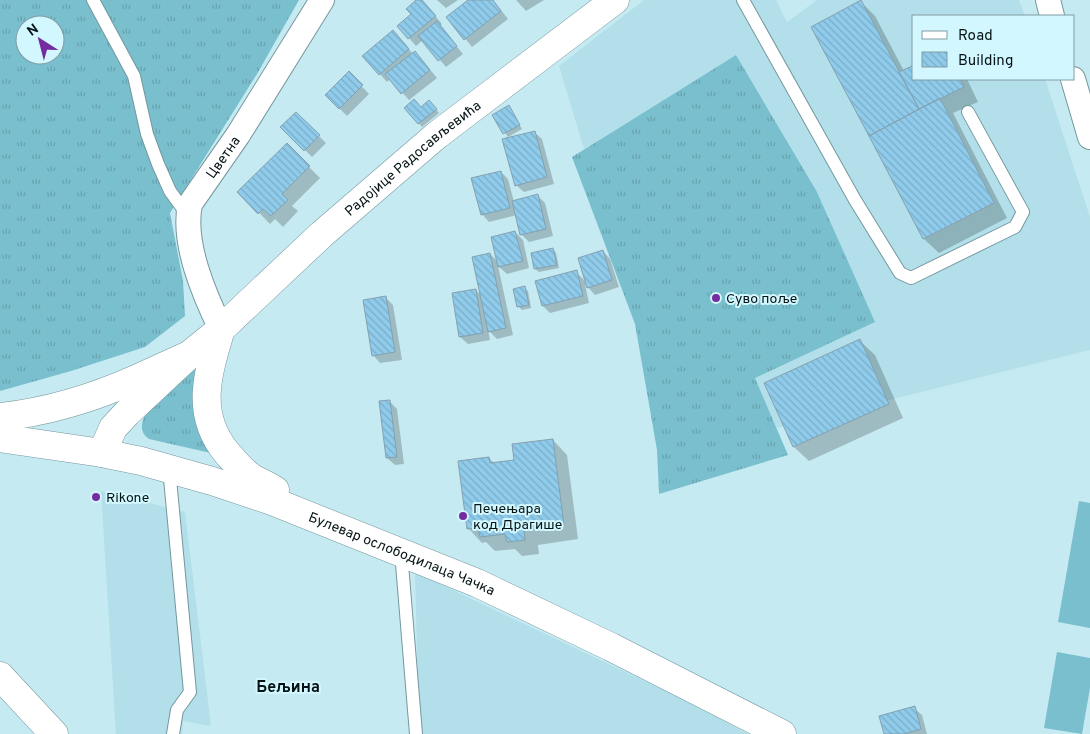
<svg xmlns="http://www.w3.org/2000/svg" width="1090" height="734" font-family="Overpass,sans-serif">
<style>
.built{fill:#b2dfe9}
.grass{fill:url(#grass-tufts);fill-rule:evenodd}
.pitch{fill:#79bfcd}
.shadow{fill:#0003}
.building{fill:url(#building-back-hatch);stroke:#84a1b0}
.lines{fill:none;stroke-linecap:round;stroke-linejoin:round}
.lane-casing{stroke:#75979e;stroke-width:14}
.street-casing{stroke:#75979e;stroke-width:26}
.secondary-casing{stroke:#75979e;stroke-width:29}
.primary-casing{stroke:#75979e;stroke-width:29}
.lane{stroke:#fff;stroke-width:12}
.street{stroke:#fff;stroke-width:24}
.secondary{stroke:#fff;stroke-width:28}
.primary{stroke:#fff;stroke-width:28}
.poi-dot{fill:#732da1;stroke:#d3f7ff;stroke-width:2}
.labels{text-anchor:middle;stroke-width:4;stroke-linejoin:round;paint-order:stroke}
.street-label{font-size:14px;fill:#061315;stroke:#d3f7ff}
.poi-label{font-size:14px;fill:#061315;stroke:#d3f7ff;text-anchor:start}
.quarter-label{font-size:16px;font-weight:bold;fill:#061315;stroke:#d3f7ff}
</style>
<defs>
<pattern id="grass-tufts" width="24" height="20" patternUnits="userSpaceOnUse" patternTransform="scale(1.25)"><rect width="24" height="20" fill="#79bfcd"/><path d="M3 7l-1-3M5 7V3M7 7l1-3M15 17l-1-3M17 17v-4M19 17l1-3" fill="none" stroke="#67a3af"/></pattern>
<pattern id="building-back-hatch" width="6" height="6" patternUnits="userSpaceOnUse" patternTransform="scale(1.25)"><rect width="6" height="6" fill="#8fcbea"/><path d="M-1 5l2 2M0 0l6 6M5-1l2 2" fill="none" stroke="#7aadc8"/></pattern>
</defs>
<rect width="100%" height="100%" fill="#c6eaf2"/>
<path class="built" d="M644 0H776L787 22 817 0H1019L1025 16H914V79H1045L1090 217V350L777 428 755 378 816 189 736 55 584 149 559 66Z
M101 491 185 512 211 726 183 721 182 734H116Z
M415 572 695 705 748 734H419Z"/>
<path class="grass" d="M0 0H299L257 74 170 213 183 281 185 316 145 347 71 371 0 391ZM25 25H55V55H25Z
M736 55 816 190 875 322 755 378 788 455 659 494 657 450 635 324 572 157Z
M197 368 215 454 149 439C121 419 183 379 197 368Z"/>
<path class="pitch" d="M1079 501 1090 503V628L1058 622Z
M1057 652 1090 658V688L1082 734 1044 728Z"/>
<path class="shadow" d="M418 0H421L427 6 442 24 440 26 463 54 446 67 423 40 416 46 409 38 412 14Z
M437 0H458L446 8Z
M470 0H493L508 19 472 47 448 17Z
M516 0H544L526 11Z
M861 2 875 16 904 71 914 79H967L978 102 953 113 1007 218 939 253 924 239 812 28Z
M400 39 413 54 415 52 422 60 437 78 409 100 390 79 387 82 380 74Z
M349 73 369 94 347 116 326 95Z
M429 101 439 113 422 127 406 108H421Z
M509 107 522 129 508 137 494 115Z
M296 113 326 143 312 157 282 127Z
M534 132 542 139 554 184 524 192 516 185Z
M287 145 320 178 292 206 298 211 283 227 275 219 270 224 239 192Z
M501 172 508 179 514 202 538 196 545 203 553 236 529 242 522 235 517 215 489 222 482 214Z
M515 232 523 240 529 268 507 274 498 266 513 335 497 339 488 330 490 340 468 344 460 337 453 294 476 290 482 297 490 254 498 262Z
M553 249 556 253 559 268 539 272 535 269 532 254Z
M603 251 610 259 619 287 595 295 585 284 589 303 550 313 543 306 576 272 586 282Z
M524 288 528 291 531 308 522 310 518 306Z
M386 298 393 305 402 360 380 363 373 355Z
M860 341 875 355 903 418 809 461 794 447Z
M389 401 397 409 404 464 395 465 387 458 380 403Z
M553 440 567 455 578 539 538 545 539 554 522 556 515 549 495 551 486 542 482 543 468 528 489 458 495 464 515 461Z
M914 708 922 715 927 734H885Z"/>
<path class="building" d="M416 0H422L436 16 408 39 397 26 411 14 406 9Z
M468 0H493L501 11 464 40 446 17Z
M861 0 919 109 869 136 811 27Z
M437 21 457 46 438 61 418 36Z
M393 30 409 49 379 75 362 56Z
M415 51 430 70 401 94 385 74Z
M914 65V79H960L964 87 919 109 899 72Z
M349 71 363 85 339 109 325 95Z
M940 98 994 203 923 239 869 136Z
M414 99 421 107 429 100 437 109 418 124 404 108Z
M509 105 520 125 503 134 492 115Z
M296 112 320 135 304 151 280 127Z
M535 131 547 177 515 186 502 139Z
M287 143 310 166 282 194 288 200 271 216 263 209 258 214 237 192Z
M501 171 510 208 481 215 471 178Z
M538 194 546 229 520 235 512 201Z
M515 231 523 261 498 267 491 237Z
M553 248 557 265 534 269 531 253Z
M603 250 612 280 587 288 578 258Z
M490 253 506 328 488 332 472 257Z
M577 270 583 296 542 306 535 281Z
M525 286 529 305 517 307 513 289Z
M476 289 483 333 459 337 452 293Z
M386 296 395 352 372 356 363 300Z
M860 339 889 404 793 447 764 383Z
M390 400 397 457 386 458 379 401Z
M553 439 564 525 524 530 525 540 507 542 505 534 480 537 478 528 467 529 458 461 489 457 490 463 514 460 512 444Z
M915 706 921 729 904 734H884L879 716Z"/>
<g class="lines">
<g class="lane-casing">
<path id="lane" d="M93 0 134 76 147 134 158 164 170 191 188 216
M743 0 855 200 900 273 911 278 1015 227 1023 212 968 112
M169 468 190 692 177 710 173 734
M401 552 416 734"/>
</g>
<g class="street-casing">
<g id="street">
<path d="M1048 0 1052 16"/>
<path d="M1073 79 1090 137"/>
<path id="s1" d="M221 329C204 294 182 243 190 204L238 135 322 0"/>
</g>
</g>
<g class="secondary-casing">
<g id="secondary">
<path id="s2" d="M102 453 113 428 127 413 189 355 221 329 322 234 437 135 615 0"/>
<path d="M0 676 54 734"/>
</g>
</g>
<g class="primary-casing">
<g id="primary">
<path d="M221 329C208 373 194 413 227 453 234 461 242 471 251 477 259 482 267 485 275 490"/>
<path d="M0 417C47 412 93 398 136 379 154 371 171 363 189 355"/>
<path id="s3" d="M0 438 102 453 141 461 212 481 272 501 477 583 611 647 782 734"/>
</g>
</g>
<use href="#lane" class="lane"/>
<use href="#street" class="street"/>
<use href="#secondary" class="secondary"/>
<use href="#primary" class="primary"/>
</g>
<g class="poi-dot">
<circle cx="716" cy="298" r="5"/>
<circle cx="96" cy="497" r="5"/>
<circle cx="463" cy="516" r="5"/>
</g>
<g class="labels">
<g class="street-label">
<text dy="5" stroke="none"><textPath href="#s1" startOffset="188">Цветна</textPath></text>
<text dy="5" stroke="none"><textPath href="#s2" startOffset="431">Радојице Радосављевића</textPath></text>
<text dy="5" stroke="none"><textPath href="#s3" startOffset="420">Булевар ослободилаца Чачка</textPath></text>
</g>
<g class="poi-label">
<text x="726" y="303">Суво поље</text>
<text x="106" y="502">Rikone</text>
<text x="473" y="513">Печењара<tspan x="473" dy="16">код Драгише</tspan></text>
</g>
<g class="quarter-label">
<text x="288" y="692">Бељина</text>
</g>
</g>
<rect x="912" y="15" width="162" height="65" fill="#d3f7ff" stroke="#819ca1"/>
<rect x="922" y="31" width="25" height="8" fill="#ffffff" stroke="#819ca1"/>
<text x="958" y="40" font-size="15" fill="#061315">Road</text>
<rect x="922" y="52" width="25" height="15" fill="url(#building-back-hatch)" stroke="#819ca1"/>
<text x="958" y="65" font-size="15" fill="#061315">Building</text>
<g transform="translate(40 40) rotate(324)"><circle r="24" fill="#d3f7ff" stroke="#819ca1"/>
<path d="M0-4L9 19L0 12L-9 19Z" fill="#732da1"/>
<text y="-8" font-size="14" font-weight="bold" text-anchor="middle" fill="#061315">N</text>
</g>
</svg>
